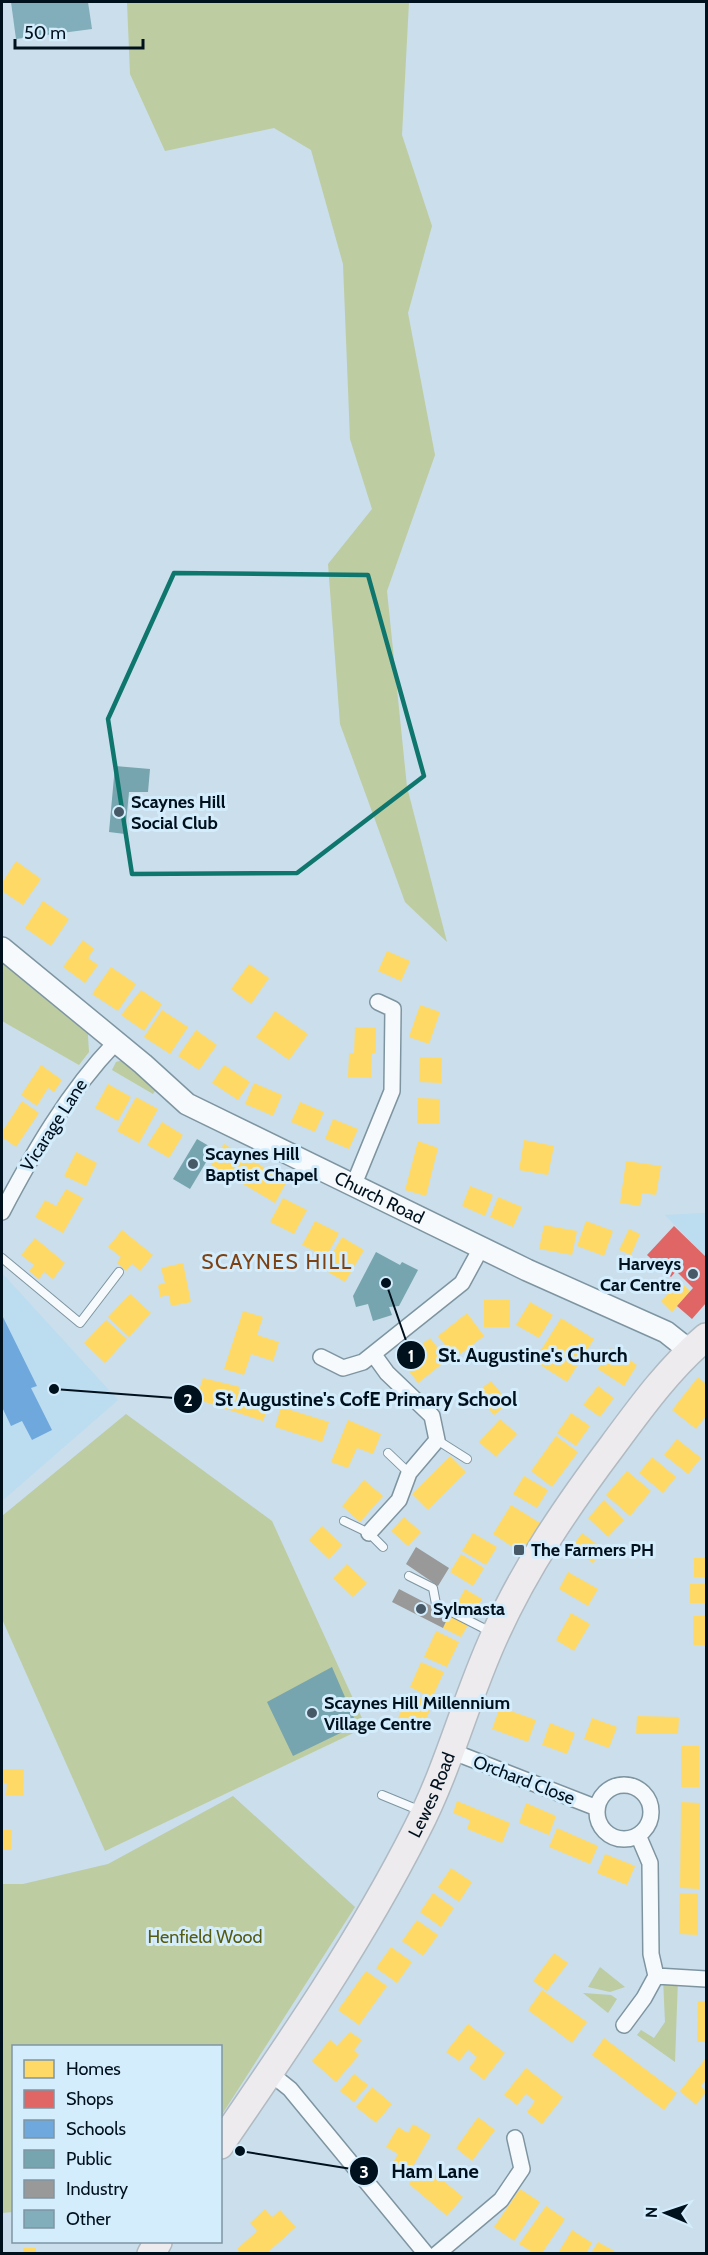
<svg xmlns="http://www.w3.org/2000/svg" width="708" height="2255" font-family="Cabin,sans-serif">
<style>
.built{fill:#bcdcf0}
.green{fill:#bdcca1}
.homes{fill:#ffd966}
.shops{fill:#e06666}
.schools{fill:#6fa8dc}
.public{fill:#76a5af}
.industry{fill:#999}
.building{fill:#81aeba}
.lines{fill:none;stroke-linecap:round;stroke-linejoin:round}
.lane-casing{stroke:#7e95a1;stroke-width:10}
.street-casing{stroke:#7e95a1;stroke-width:18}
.secondary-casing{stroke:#7e95a1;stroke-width:24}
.highway-casing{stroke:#b0bac2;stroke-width:30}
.lane{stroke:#f7fafc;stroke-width:8}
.street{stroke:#f7fafc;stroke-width:15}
.secondary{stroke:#f7fafc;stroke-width:21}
.highway{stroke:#eeebef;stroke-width:27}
.marked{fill:none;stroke:#0f766e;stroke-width:4.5;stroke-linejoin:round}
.poi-dot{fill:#475966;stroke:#d4edfd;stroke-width:2}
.labels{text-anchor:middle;stroke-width:6;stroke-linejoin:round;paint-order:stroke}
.poi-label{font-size:18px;font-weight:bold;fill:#00111e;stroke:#d4edfd;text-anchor:start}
.street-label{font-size:18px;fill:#00111e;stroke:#d4edfd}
.park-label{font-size:18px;fill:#555b0f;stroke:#d4edfd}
.quarter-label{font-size:21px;letter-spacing:1.5px;fill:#7d4213;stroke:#d4edfd}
.leader{fill:none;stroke:#00111e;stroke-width:2}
.callout-dot{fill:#00111e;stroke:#d4edfd;stroke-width:2}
.mark-label{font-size:18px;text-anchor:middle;font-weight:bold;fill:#fff}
.callout-label{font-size:20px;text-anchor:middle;font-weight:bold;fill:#00111e;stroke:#d4edfd;stroke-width:6;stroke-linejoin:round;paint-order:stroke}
</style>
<rect width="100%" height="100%" fill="#cadeeb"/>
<path class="built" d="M706 1213V1257L665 1215Z
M2 1273 118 1400 2 1501Z"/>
<path class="green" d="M127 2H409L402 135 432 226 408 313 435 455 387 591 407 787 447 942 405 902 340 724 328 564 372 509 350 439 343 264 311 150 274 128 165 151 130 74Z
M2 948 87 1020 89 1052 79 1065 2 1021Z
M123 1060 162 1081 153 1094 112 1070 116 1062Z
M126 1414 272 1521 366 1727 105 1851 2 1619V1516Z
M233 1796 355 1907 221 2116 220 2046H14L13 2212 2 2213V1884H23L108 1864Z
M600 1967 625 1987 610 1992 588 1987Z
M663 1978 678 1979 675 2062 637 2035 641 2030 654 2038 665 2022Z
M583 1993 611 1995 617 1999 608 2013Z"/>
<path class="homes" d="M16 861 41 879 23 905 2 891V883Z
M43 901 69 919 51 946 25 928Z
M83 940 94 949 88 958 98 965 85 983 63 967Z
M387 951 410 961 401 981 378 971Z
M249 964 269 978 251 1004 231 989Z
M111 967 136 984 118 1011 92 994Z
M141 990 162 1004 144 1031 121 1015Z
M420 1005 440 1012 429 1044 409 1037Z
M162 1010 188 1027 170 1054 144 1037Z
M275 1011 308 1034 289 1060 256 1037Z
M355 1027 376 1028V1053H372L371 1078 348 1077 349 1053H354Z
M196 1030 217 1045 199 1070 178 1056Z
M420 1057 442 1058 441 1083 419 1082Z
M41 1065 62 1080 54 1092 48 1088 37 1106 21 1095Z
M224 1065 250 1082 238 1100 212 1083Z
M254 1083 282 1095 273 1116 245 1104Z
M108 1084 131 1097 118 1121 95 1108Z
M136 1097 158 1109 139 1143 117 1131Z
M418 1098 440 1099 439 1124 417 1123Z
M22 1101 39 1113 16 1147 2 1137V1132Z
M300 1102 324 1112 315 1132 291 1122Z
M333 1119 358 1129 349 1149 325 1139Z
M162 1122 183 1135 169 1158 147 1145Z
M524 1140 554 1146 548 1175 519 1170Z
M418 1141 438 1148 426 1196 405 1190Z
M224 1144 287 1181 275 1203 211 1165Z
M76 1152 97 1163 86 1186 64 1176Z
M626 1161 661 1166 656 1195 642 1193 640 1206 620 1203Z
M470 1186 493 1195 485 1216 462 1206Z
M66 1189 83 1198 63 1233 35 1217 45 1200 56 1206Z
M498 1197 522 1207 513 1227 490 1217Z
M283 1198 307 1210 294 1234 270 1222Z
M315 1221 339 1233 326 1257 302 1245Z
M586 1221 613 1231 604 1256 577 1246Z
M544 1225 577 1231 572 1255 539 1249Z
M629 1229 640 1234 631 1255 619 1250Z
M122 1230 153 1255 140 1271 132 1264 126 1271 117 1263 121 1257 108 1247Z
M342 1237 364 1250 345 1282 323 1269Z
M35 1238 65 1263 53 1279 44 1272 39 1279 29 1271 34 1265 21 1255Z
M183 1263 191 1302 171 1306 169 1295 160 1297 158 1285 165 1283 161 1268Z
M679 1281 690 1291 672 1312 661 1301Z
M130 1294 151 1313 129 1337 108 1317Z
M484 1300H510V1327H484Z
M530 1302 553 1315 539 1338 516 1325Z
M243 1311 263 1317 257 1335 279 1342 273 1361 251 1354 244 1375 224 1369Z
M467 1313 484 1336 455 1358 438 1336Z
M561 1318 594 1339 567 1382 534 1361Z
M106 1320 127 1339 105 1363 84 1343Z
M430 1338 447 1360 418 1383 401 1360Z
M611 1348 637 1365 624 1386 598 1369Z
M698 1377 706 1384V1416L696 1429 672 1410Z
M203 1378 240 1387 238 1392 270 1402 263 1421 196 1399Z
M491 1381 509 1403 494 1415 476 1393Z
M598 1386 614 1398 600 1417 583 1405Z
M281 1407 329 1422 322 1442 275 1427Z
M571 1413 590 1426 576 1446 557 1433Z
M500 1419 517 1434 496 1457 479 1442Z
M348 1420 381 1434 373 1454 357 1448 348 1468 331 1462Z
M556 1436 578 1452 552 1487 531 1471Z
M677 1439 701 1458 688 1474 664 1455Z
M450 1456 466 1472 428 1510 412 1494Z
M652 1457 676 1477 663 1493 639 1473Z
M627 1471 651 1491 630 1516 606 1495Z
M524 1476 548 1490 537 1508 513 1494Z
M364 1480 383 1496 360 1522 342 1506Z
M604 1500 624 1520 608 1537 588 1518Z
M511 1505 540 1523 522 1553 493 1534Z
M404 1517 421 1532 408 1546 391 1531Z
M322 1526 342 1545 329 1559 309 1540Z
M473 1533 497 1547 486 1565 462 1551Z
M582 1533 603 1549 593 1563 572 1547Z
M461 1554 484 1568 473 1586 450 1572Z
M694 1558H706V1577H694Z
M347 1564 367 1583 353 1597 333 1578Z
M568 1572 598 1589 588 1606 559 1589Z
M690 1584H706V1603H690Z
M465 1589 482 1599 472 1618 454 1609Z
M571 1613 590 1624 574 1651 556 1640Z
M449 1615 468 1625 461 1637 443 1628Z
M693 1616H706V1645H693Z
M436 1631 459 1642 447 1667 424 1657Z
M421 1662 444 1672 432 1698 410 1687Z
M409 1693 433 1704 421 1729 398 1718Z
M500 1707 536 1720 528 1742 492 1729Z
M637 1716 679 1717 678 1734H636Z
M592 1718 617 1727 609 1748 584 1739Z
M550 1723 575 1733 567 1754 542 1745Z
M681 1746H699V1787H681Z
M3 1769H24L23 1796 6 1795 7 1783H2Z
M457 1801 510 1823 502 1843 467 1829 470 1820 453 1813Z
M681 1802 700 1803 699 1889 680 1888Z
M526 1803 556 1816 549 1835 519 1823Z
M557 1828 598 1846 590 1864 549 1847Z
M2 1830H12L11 1850H2Z
M605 1854 635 1866 627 1885 597 1873Z
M451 1868 472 1882 459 1902 438 1887Z
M433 1893 454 1908 441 1927 420 1912Z
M680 1893 698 1894V1935L679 1934Z
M417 1920 438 1935 423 1956 402 1941Z
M391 1947 412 1962 397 1983 376 1968Z
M554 1953 568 1963 547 1991 533 1981Z
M366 1971 387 1986 359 2025 338 2010Z
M542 1990 587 2022 572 2043 528 2010Z
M698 2001H706V2042H697Z
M468 2024 505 2053 484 2080 469 2068 477 2057 468 2050 459 2061 446 2052Z
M350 2032 362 2040 354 2050 359 2055 336 2082 312 2061 330 2040 337 2046Z
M604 2038 677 2093 664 2110 592 2055Z
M706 2058V2080L701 2086 706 2092 696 2105 680 2091Z
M526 2068 563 2097 542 2124 527 2112 535 2101 531 2098 526 2094 517 2105 504 2095Z
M354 2074 368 2085 354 2102 340 2091Z
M372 2087 392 2104 376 2123 356 2107Z
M478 2117 495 2130 472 2161 456 2148Z
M413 2124 431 2135 409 2173 393 2163 398 2154 386 2147 398 2127 408 2133Z
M424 2165 463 2197 447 2216 409 2184Z
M520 2189 540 2202 514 2241 494 2227Z
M546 2206 565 2219 542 2253H534L519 2244Z
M265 2209 272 2217 280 2210 296 2227 267 2253H241L237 2249 257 2231 250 2223Z
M572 2230 592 2243 586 2253H558Z
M598 2242 618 2253H591Z
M23 2248H36V2253H23Z"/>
<path class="shops" d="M674 1226 706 1257V1303L692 1319 677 1306 693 1288 676 1271 671 1277 647 1255Z"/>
<path class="schools" d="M2 1315 37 1386 31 1388 52 1430 32 1440 22 1421 11 1426 2 1407Z"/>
<path class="public" d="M115 766 150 769 148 792H129L125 834 109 832Z
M197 1139 214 1149 190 1189 173 1179Z
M376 1252 400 1265 402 1262 418 1270 399 1306 389 1307 392 1315 373 1321 368 1304 356 1307 353 1296Z
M332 1667 357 1725 293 1756 267 1702Z"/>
<path class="industry" d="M416 1547 449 1568 438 1586 406 1564Z
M399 1589 449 1615 443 1628 392 1602Z"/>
<path class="building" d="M11 2H88L92 29 16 39Z"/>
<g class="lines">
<g class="lane-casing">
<path id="lane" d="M2 1258 80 1323 119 1272
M437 1440 467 1459
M388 1453 409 1473
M344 1521 369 1533 383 1547
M409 1576 433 1588 436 1604 491 1632
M382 1795 421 1811"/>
</g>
<g class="street-casing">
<path id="street" d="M354 1184 392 1091 393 1009 378 1002
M2 1212C33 1153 68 1092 115 1043
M321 1357 343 1368 363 1362 462 1283 481 1248
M369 1533 399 1500 409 1473 437 1440 432 1416 387 1373 374 1355
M451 1751 597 1808
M597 1812a27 27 0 1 1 54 0a27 27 0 1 1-54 0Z
M638 1835 650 1863 651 1954 656 1976 706 1979
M624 2025 644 1998 656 1976
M270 2073 290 2089 426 2254
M437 2254 501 2200 522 2169 515 2138"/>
</g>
<g class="secondary-casing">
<g id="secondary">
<path id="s1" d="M2 948 143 1064 187 1104 527 1270 666 1332 690 1351"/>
</g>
</g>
<g class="highway-casing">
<g id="highway">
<path id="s2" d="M220 2145C290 2043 361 1940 417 1829 449 1767 466 1698 495 1635 526 1566 568 1505 613 1445 641 1407 670 1367 706 1337"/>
<path d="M151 2254 158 2242"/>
</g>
</g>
<use href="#lane" class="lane"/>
<use href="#street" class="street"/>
<use href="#secondary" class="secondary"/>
<use href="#highway" class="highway"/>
</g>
<path class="marked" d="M174 573 368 575 424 776 297 873 132 874 108 719Z"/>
<g class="poi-dot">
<circle cx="119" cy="812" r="6"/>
<circle cx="193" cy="1164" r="6"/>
<circle cx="693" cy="1274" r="6"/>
<rect x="513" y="1544" width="12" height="12" rx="3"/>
<circle cx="421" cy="1609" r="6"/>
<circle cx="312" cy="1713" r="6"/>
</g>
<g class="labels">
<g class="poi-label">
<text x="131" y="808">Scaynes Hill<tspan x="131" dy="21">Social Club</tspan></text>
<text x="205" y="1160">Scaynes Hill<tspan x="205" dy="21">Baptist Chapel</tspan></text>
<text x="681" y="1270" text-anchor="end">Harveys<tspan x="681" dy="21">Car Centre</tspan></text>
<text x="531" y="1556">The Farmers PH</text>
<text x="433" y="1615">Sylmasta</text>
<text x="324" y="1709">Scaynes Hill Millennium<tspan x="324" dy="21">Village Centre</tspan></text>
</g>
<g class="street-label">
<text transform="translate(54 1125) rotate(-57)" y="6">Vicarage Lane</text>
<text dy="6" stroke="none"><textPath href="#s1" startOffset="456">Church Road</textPath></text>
<text transform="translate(524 1780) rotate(21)" y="6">Orchard Close</text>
<text dy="6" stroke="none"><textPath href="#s2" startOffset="410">Lewes Road</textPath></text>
</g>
<g class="park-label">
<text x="205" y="1943">Henfield Wood</text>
</g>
<g class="quarter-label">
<text x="277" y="1269">SCAYNES HILL</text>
</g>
</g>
<path class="leader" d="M386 1283L411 1355M54 1389L188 1399M240 2151L364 2171"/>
<g class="callout-dot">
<circle cx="386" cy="1283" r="6"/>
<circle cx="54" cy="1389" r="6"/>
<circle cx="240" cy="2151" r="6"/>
<circle cx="411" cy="1355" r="15"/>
<circle cx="188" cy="1399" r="15"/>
<circle cx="364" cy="2171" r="15"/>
</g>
<g class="mark-label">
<text x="411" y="1362">1</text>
<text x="188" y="1406">2</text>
<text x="364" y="2178">3</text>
</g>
<g class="callout-label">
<text x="533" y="1362">St. Augustine's Church</text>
<text x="366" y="1406">St Augustine's CofE Primary School</text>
<text x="435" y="2178">Ham Lane</text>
</g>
<rect width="708" height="2255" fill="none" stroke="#00111e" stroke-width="6"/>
<rect x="12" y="2045" width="210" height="198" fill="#d4edfd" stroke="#7f95a4" stroke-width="1.5"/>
<rect x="24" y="2060" width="30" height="18" fill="#ffd966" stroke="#7f95a4" stroke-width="1.5"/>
<text x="66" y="2075" font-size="18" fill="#00111e">Homes</text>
<rect x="24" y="2090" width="30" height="18" fill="#e06666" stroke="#7f95a4" stroke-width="1.5"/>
<text x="66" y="2105" font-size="18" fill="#00111e">Shops</text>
<rect x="24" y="2120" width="30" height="18" fill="#6fa8dc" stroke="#7f95a4" stroke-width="1.5"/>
<text x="66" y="2135" font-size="18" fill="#00111e">Schools</text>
<rect x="24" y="2150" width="30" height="18" fill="#76a5af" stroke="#7f95a4" stroke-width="1.5"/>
<text x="66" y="2165" font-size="18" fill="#00111e">Public</text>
<rect x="24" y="2180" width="30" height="18" fill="#999999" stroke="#7f95a4" stroke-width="1.5"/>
<text x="66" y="2195" font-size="18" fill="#00111e">Industry</text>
<rect x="24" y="2210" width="30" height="18" fill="#81aeba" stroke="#7f95a4" stroke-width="1.5"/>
<text x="66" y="2225" font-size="18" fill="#00111e">Other</text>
<g transform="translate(666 2213) rotate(272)" stroke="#d4edfd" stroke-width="4.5" paint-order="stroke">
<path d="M0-4.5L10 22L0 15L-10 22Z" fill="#00111e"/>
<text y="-9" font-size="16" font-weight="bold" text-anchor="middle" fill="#00111e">N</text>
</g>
<path d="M15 39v9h128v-9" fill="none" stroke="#00111e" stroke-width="3"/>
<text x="24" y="39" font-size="18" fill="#00111e" stroke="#d4edfd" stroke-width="4.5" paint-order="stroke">50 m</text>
</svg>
